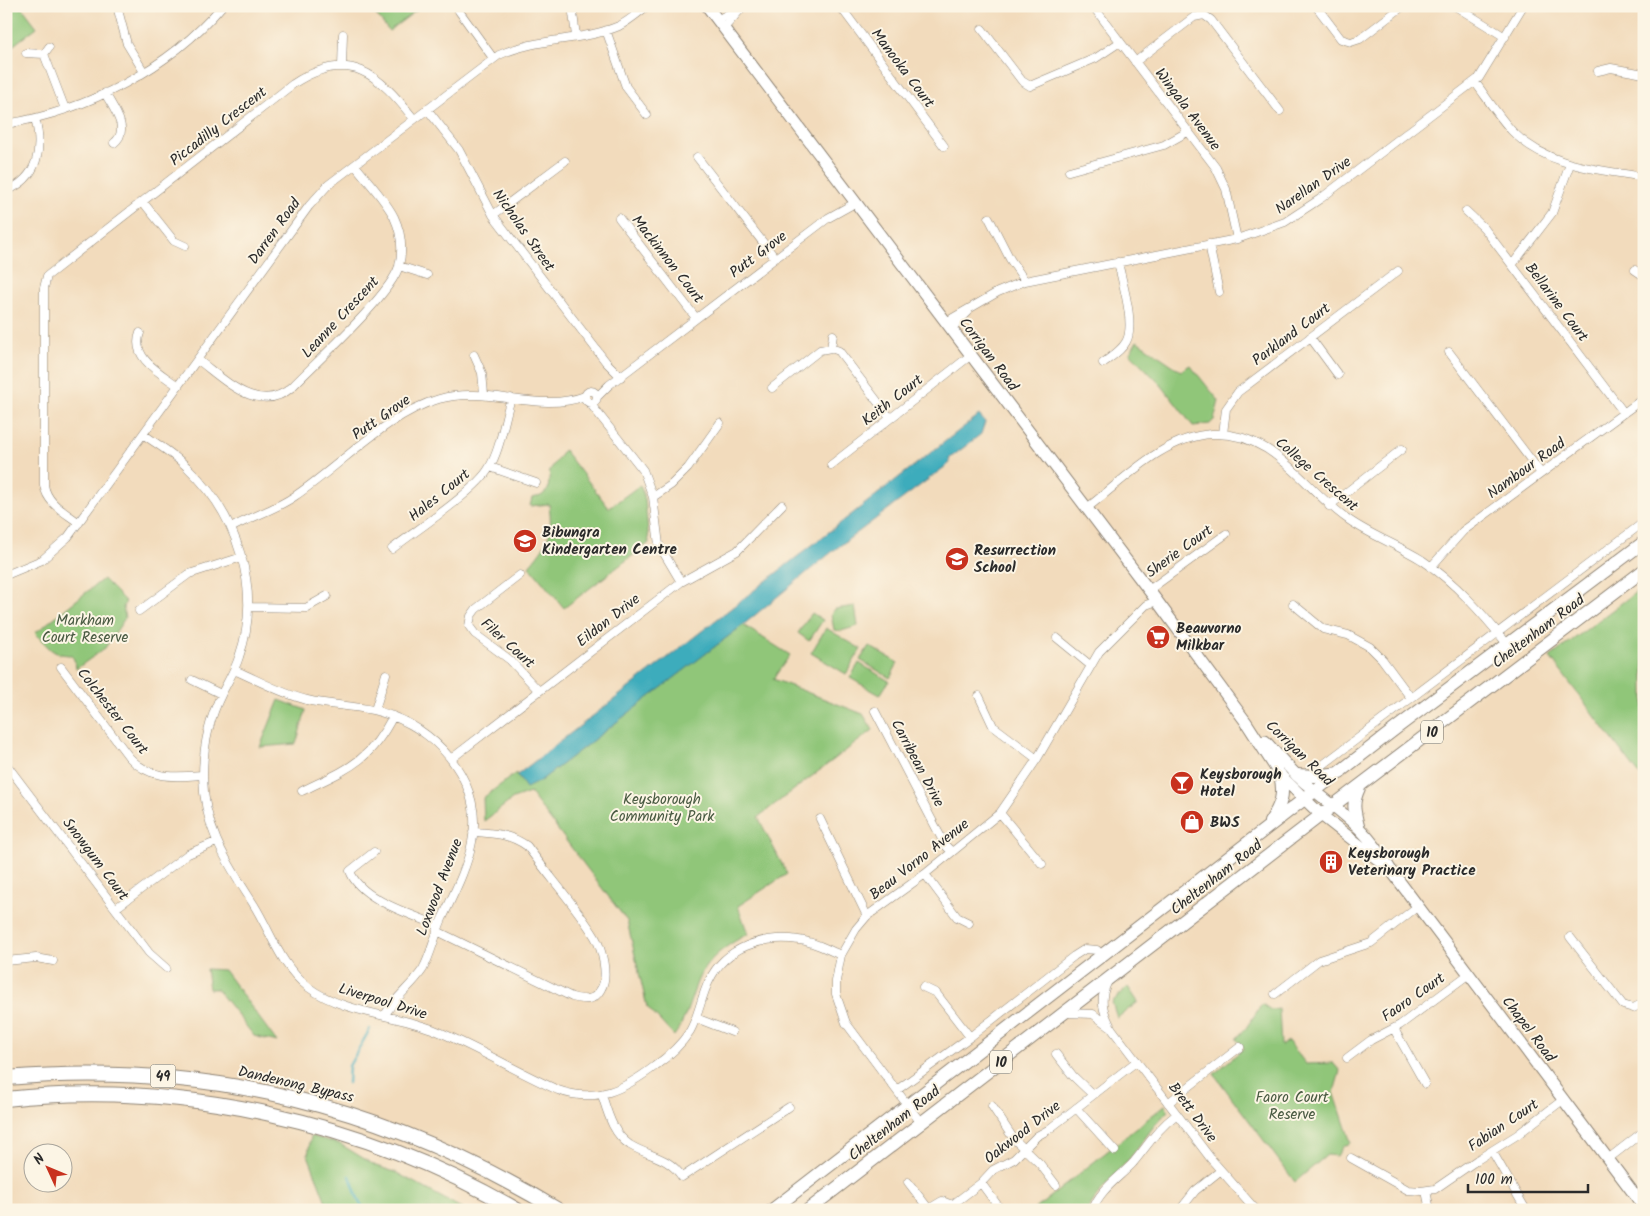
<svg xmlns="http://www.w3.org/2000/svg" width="1650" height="1216" font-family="Kalam,sans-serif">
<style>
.green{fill:#90c679;stroke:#5e7852}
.water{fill:#3eacbc;stroke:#346c74}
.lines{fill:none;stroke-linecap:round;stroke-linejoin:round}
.stream{stroke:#3eacbc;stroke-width:2.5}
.street-casing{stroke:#8e8374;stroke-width:9}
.secondary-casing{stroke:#8e8374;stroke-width:13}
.primary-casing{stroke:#8e8374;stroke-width:14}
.highway-casing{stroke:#8e8374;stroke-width:16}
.street{stroke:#fff;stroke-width:8}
.secondary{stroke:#fff;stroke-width:11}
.primary{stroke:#fff;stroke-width:12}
.highway{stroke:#fff;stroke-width:14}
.labels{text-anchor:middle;stroke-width:4;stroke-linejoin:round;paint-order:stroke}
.shield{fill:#fcf5e5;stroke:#6a6863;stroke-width:1}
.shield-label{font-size:14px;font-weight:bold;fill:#2b2b2b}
.street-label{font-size:15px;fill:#2b2b2b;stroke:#fcf5e5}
.poi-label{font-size:15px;font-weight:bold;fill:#2b2b2b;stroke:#fcf5e5;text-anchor:start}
.park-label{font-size:15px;fill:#495a42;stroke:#fcf5e5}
</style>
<rect width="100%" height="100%" fill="#fcf5e5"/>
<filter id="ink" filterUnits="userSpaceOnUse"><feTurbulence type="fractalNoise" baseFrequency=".02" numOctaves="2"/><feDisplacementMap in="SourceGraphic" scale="10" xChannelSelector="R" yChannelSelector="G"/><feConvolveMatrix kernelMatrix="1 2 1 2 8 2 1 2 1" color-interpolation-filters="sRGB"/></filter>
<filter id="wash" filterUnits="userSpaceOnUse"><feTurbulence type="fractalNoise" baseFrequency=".0096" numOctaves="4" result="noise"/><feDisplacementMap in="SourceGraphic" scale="20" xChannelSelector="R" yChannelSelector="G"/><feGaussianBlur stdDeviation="1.12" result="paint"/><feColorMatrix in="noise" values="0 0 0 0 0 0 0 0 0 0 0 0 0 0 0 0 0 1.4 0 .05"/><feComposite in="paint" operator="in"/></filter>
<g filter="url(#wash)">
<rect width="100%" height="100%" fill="#f2dbbc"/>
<path class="green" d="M6 6H21L37 27 6 51Z
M369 6H422L389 31Z
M1137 341 1181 371 1190 365 1219 401 1214 420 1210 424 1193 426 1162 386 1130 353Z
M564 450 609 508 640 485 645 499 649 543 564 608 529 566C549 542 553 535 549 504L530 506 532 498 541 496 548 490 550 470Z
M103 579 126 602 123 606 125 618 105 648 76 669C74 650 68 657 57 653 50 651 40 638 35 633Z
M1644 586V781L1550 657Z
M855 606 858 626 841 631 834 630 831 614 835 609Z
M812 613 823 620 809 641 798 633Z
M743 625 790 655 773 679 863 714 873 730 758 817 787 874 738 906 748 934C723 947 702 962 694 991 688 1008 684 1022 674 1036L647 1007 627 921 530 793 513 799 484 821 483 798 516 773 520 780 540 781Z
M826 628 861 649 846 674 811 653Z
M869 646 898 663 890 678 860 660Z
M859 663 889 681 880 695 850 678Z
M279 700 306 710 296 744 260 747Z
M206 969 224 970 277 1042 254 1036 217 989H209Z
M1128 987 1138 1002 1117 1018 1112 1002Z
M1262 1004 1271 1010 1279 1009 1281 1046 1288 1041 1306 1064 1333 1063 1340 1071 1334 1092 1351 1143 1343 1146 1337 1156 1327 1155 1295 1182 1214 1074 1244 1048 1236 1039 1246 1028Z
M1165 1105 1169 1111C1153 1124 1147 1137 1134 1153 1119 1172 1100 1188 1088 1210H1034Z
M311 1136 340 1144 376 1166 395 1172 465 1210H329L308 1155Z"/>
<path class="water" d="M979 415 985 422 981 434 949 459 950 463 833 551 743 625 540 781 526 788 517 775Z"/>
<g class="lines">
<path class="stream" d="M348 1083 349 1066 370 1029
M350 1176 359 1202 365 1210"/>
</g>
</g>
<g filter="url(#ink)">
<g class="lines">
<g class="street-casing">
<path id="street" d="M117 6 127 44 144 72
M572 6 576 36
M840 6 944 146
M1093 6 1216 168 1226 189 1237 239
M1316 6 1341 39 1351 42 1360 39 1403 6
M1455 6 1505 37
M459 11 493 58
M717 20 743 6
M724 28 740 10
M982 29 1022 81 1030 86 1096 58 1120 42
M606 30 626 87 647 115
M49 47 44 54 65 109
M26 53 44 54
M1135 62 1194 17 1204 15 1211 20 1280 111
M342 67 343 34
M1598 71 1611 68 1644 74
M1475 82C1487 98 1498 116 1512 131 1547 167 1597 169 1644 177
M105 93C113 108 131 130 114 143
M427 109 459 150 493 215 606 362 621 377
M6 124C87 111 169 69 222 6
M697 157 775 258
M1069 171 1164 145 1189 131
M6 191C39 178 43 148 35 118
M143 202 174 241 185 246
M1466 211 1484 228 1624 413
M493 215 565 161
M619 218 696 318
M989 218 1010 259 1025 281
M1209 244 1219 292
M1512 265 1552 213 1570 164
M399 266 427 275
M1635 270 1644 276
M946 322 998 292 1025 281 1237 239 1285 222 1320 199 1479 78 1523 6
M951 329 968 312
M140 333C130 358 162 374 178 386
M1310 337 1338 375
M831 348 833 335
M1449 352 1540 472
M474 355 482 373 484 394
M198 360C225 380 259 416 292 387 316 362 391 295 399 266 403 250 401 232 394 217 385 199 367 181 355 165
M1103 363C1111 357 1121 351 1126 342 1136 325 1122 282 1118 262
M772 388 820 350 831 348 839 351 890 418
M585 397a6 6 0 1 1 12 0a6 6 0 1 1-12 0Z
M597 397 609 385 828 218 855 203
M589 402 643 470 653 497 659 545 681 582
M143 434C158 445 174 454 187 467 237 514 263 590 239 657 235 670 228 681 222 693 209 719 203 748 203 777 204 830 227 862 254 905 272 934 280 965 308 987 343 1013 392 1014 432 1029 475 1046 515 1071 558 1090 596 1104 625 1089 655 1066 669 1056 681 1045 690 1031 699 1015 701 997 709 981 725 947 763 935 799 940 813 941 828 950 841 955
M1223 434 1226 409 1238 392 1398 271
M831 465 971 355
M490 467 536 483
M653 497 671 485 688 468 720 423
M1329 506 1402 449
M1087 508C1124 480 1163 437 1212 434 1275 431 1303 489 1349 520 1372 536 1398 545 1422 560 1456 583 1482 613 1508 645
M79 523C65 512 47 504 44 485V288L47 276 293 84C350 47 378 74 414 119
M231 528C252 516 275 510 295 496 340 466 388 413 439 399 488 385 538 414 585 396
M392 549C415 531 476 491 489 468 501 448 504 420 511 398
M1431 567 1463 531 1644 398
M6 575 42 560 68 537 309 206 328 185 499 55C539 37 581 42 619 26 629 21 638 13 647 6
M520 575 476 609 471 616 469 626 475 634 510 660 539 691
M1149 590 1226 534
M1293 604 1323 629 1348 635 1370 647 1382 659 1411 698
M248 607 306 608 327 596
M139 611 189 574 242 557
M1057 638 1090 665
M61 667 129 757C150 780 174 777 203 775
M234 670C258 680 282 694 307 700 336 707 365 705 392 716 442 734 484 787 472 842 467 869 453 895 442 919 435 935 431 954 423 969 412 986 395 997 385 1015
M192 680 221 694
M979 696 993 726 1037 759
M375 710 386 674
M875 711 945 845 952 852
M451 759 681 582 737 551 782 505
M6 764 149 953 166 968
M1324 764 1644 522
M302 791C347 769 369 763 393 716
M1000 813 1042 864
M820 819 867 916
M374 852 350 871C360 900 412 914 439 926
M925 874 957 917 969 923
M116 908 188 854 216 842
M437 931 572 997C584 1000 594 1002 601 989 609 976 602 949 595 937 577 907 548 875 527 846 510 834 494 833 473 832
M1570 937 1623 1005 1633 1008 1644 1003
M6 961 36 958 53 961
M1107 983C1099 1000 1103 1012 1112 1029L1211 1159 1256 1210
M923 987 936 993 970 1037
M1275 994 1319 960 1371 943 1418 906
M1066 1013 1093 1014 1110 1027
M696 1018 732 1032
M1394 1029 1425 1084
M1056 1054 1073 1076 1092 1094
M1347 1058 1371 1040 1400 1025 1469 974
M897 1090 970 1037 1074 956 1085 949 1097 950 1102 956
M602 1095C608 1114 613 1134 630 1145 650 1157 668 1156 682 1177L789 1107
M1168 1103 1240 1047
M992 1106 1013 1138 1040 1164 1056 1185
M1076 1108 1115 1151
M921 1123 846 1023 836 994V981L841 955 856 929 867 916 925 874 1000 813 1037 759 1099 652 1146 605 1157 601
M1492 1151 1526 1210
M1351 1158 1408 1190 1421 1191 1435 1189 1477 1160 1517 1135 1564 1099
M1608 1159 1644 1131
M908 1182 928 1208
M981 1183 1001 1210
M1426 1191 1430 1210
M927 1210 942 1201 952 1205
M952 1210V1205L981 1183 993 1170 1014 1159 1037 1136 1048 1130 1137 1061
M1093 1210C1098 1191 1120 1177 1133 1163 1149 1144 1156 1130 1177 1114
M1180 1210 1195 1191 1220 1171"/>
</g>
<g class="secondary-casing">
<path id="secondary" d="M707 6 1157 601 1246 722 1280 775 1321 815 1390 869
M1265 741C1278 755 1290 770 1305 783 1340 812 1366 827 1390 869L1644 1207"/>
</g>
<g class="primary-casing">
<path id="primary" d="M1297 775 1315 776 1340 773
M1270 822C1281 805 1285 795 1280 775
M1358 826C1354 810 1352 803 1359 788
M772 1210 1395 729 1644 542
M808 1210 1334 805 1644 570"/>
</g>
<g class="highway-casing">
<path id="highway" d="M6 1078C210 1061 384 1105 558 1210
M6 1099C182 1080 364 1121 517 1210"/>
</g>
<use href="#street" class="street"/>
<use href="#secondary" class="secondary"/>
<use href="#primary" class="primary"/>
<use href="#highway" class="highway"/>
</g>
</g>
<defs>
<g id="school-disc" transform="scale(1.25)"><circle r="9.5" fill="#c8321e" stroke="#fcf5e5"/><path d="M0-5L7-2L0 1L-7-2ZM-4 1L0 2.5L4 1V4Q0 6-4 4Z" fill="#fff"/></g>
<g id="supermarket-disc" transform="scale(1.25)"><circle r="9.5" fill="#c8321e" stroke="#fcf5e5"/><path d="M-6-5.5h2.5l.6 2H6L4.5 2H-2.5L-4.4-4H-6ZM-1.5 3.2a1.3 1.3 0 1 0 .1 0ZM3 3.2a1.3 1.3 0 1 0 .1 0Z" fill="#fff"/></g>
<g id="bar-disc" transform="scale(1.25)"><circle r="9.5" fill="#c8321e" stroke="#fcf5e5"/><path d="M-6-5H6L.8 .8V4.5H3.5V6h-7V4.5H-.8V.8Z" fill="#fff"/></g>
<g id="shop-disc" transform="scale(1.25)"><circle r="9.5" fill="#c8321e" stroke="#fcf5e5"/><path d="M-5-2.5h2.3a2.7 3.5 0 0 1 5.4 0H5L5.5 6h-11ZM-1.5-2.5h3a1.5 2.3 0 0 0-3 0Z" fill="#fff"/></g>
<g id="building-disc" transform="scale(1.25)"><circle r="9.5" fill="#c8321e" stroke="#fcf5e5"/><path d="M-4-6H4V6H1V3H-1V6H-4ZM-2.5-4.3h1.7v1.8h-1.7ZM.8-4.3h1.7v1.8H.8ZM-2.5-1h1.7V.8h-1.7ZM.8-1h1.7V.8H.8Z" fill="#fff"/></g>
</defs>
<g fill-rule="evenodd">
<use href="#school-disc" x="525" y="541"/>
<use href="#school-disc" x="957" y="559"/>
<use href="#supermarket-disc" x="1158" y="637"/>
<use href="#bar-disc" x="1182" y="783"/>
<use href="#shop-disc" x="1192" y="822"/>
<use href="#building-disc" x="1331" y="862"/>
</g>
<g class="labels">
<g class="shield">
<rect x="1421" y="720.5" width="22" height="23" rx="4"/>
<rect x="990" y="1050.5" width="22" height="23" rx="4"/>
<rect x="150.5" y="1064.5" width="25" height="23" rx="4"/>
</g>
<g class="shield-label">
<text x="1432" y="737">10</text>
<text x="1001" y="1067">10</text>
<text x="163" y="1081">49</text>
</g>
<g class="street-label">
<text transform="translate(903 68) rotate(53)" y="5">Manooka Court</text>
<text transform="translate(1188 109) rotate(53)" y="5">Wingala Avenue</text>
<text transform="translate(218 126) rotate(-38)" y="5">Piccadilly Crescent</text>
<text transform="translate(1313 185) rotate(-35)" y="5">Narellan Drive</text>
<text transform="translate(524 230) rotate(55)" y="5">Nicholas Street</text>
<text transform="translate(274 231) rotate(-54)" y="5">Darren Road</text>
<text transform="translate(758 254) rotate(-37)" y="5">Putt Grove</text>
<text transform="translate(668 259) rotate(52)" y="5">Mackinnon Court</text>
<text transform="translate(1557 302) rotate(53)" y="5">Bellarine Court</text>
<text transform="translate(340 317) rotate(-47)" y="5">Leanne Crescent</text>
<text transform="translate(1291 334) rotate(-37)" y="5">Parkland Court</text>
<text transform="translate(989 354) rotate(53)" y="5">Corrigan Road</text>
<text transform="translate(892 400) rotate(-38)" y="5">Keith Court</text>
<text transform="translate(381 417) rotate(-35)" y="5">Putt Grove</text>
<text transform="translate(1526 468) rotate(-36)" y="5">Nambour Road</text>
<text transform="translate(1317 474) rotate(41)" y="5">College Crescent</text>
<text transform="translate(439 495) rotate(-39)" y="5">Hales Court</text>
<text transform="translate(1179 551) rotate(-36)" y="5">Sherie Court</text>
<text transform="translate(608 620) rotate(-38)" y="5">Eildon Drive</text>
<text transform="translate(1538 631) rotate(-37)" y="5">Cheltenham Road</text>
<text transform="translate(508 643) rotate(42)" y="5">Filer Court</text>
<text transform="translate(113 711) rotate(52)" y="5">Colchester Court</text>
<text transform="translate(1300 753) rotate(44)" y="5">Corrigan Road</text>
<text transform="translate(918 763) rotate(62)" y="5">Carribean Drive</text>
<text transform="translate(96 859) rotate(53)" y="5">Snowgum Court</text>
<text transform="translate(919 859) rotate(-38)" y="5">Beau Vorno Avenue</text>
<text transform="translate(1216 877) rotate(-38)" y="5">Cheltenham Road</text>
<text transform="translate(439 887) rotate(-69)" y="5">Loxwood Avenue</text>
<text transform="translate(1413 997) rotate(-35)" y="5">Faoro Court</text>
<text transform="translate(383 1001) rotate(17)" y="5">Liverpool Drive</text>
<text transform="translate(1529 1029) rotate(53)" y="5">Chapel Road</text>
<text transform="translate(296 1084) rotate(13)" y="5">Dandenong Bypass</text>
<text transform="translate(1193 1112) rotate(53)" y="5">Brett Drive</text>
<text transform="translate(894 1123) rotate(-38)" y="5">Cheltenham Road</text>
<text transform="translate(1503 1125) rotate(-34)" y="5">Fabian Court</text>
<text transform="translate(1022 1132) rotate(-38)" y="5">Oakwood Drive</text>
</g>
<g class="poi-label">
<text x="542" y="537">Bibungra<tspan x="542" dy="17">Kindergarten Centre</tspan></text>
<text x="974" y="555">Resurrection<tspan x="974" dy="17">School</tspan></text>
<text x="1176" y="633">Beauvorno<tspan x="1176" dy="17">Milkbar</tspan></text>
<text x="1200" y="779">Keysborough<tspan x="1200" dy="17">Hotel</tspan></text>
<text x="1210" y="827">BWS</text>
<text x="1348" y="858">Keysborough<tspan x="1348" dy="17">Veterinary Practice</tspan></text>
</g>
<g class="park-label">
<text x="85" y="625">Markham<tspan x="85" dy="17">Court Reserve</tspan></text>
<text x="662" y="804">Keysborough<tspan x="662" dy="17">Community Park</tspan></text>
<text x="1292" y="1102">Faoro Court<tspan x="1292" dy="17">Reserve</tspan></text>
</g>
</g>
<rect width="1650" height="1216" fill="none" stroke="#fcf5e5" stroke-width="25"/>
<g transform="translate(48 1168) rotate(314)"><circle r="24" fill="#fcf5e5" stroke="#a8a49b"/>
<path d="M0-4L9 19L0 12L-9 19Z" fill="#c8321e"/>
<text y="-8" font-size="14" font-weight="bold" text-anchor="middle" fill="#2b2b2b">N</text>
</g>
<path d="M1468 1184v8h120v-8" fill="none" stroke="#2b2b2b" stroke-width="2.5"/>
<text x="1475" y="1184" font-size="15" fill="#2b2b2b" stroke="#fcf5e5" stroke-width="4" paint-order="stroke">100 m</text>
</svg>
